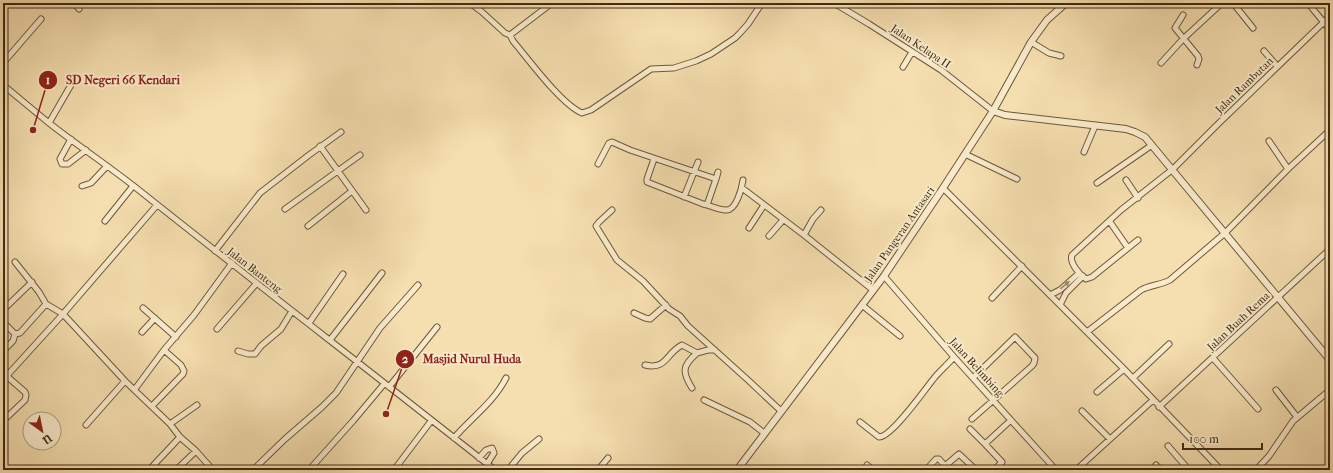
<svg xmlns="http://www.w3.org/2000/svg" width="1333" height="473" font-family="'IM FELL French Canon',serif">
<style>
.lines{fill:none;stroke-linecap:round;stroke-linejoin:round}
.minor-casing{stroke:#6e5839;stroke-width:7}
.tertiary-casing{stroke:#6e5839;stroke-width:8}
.minor{stroke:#f8eacb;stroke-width:5}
.tertiary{stroke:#f8eacb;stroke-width:6}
.oneway{fill:#9c8a6e}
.labels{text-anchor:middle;stroke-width:4;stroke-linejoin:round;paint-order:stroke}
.street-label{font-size:11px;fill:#412b12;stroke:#f8eacb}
.leader{fill:none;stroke:#8f2418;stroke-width:1.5}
.callout-dot{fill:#8f2418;stroke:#f8eacb;stroke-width:1.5}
.mark-label{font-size:12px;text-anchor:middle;font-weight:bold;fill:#fff}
.callout-label{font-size:12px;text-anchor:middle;font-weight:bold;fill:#8f2418;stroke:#f8eacb;stroke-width:4;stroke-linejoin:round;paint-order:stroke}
</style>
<rect width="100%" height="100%" fill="#f5deaf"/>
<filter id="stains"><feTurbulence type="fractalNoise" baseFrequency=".005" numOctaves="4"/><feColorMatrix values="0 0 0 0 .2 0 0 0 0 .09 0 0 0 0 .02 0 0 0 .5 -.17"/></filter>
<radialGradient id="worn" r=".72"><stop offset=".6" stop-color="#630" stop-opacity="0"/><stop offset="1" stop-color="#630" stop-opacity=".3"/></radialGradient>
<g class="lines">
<g class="minor-casing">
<path id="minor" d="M74 3 79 9
M470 3 482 12 505 33 510 35 513 41C529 60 561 104 582 113L591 110 651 69 674 68 696 61 711 54 735 38 740 33 748 24 762 3
M834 3 869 24 941 70 993 111
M1233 3 1253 28
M1308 3 1330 30
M1183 15 1175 28 1198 56 1199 59 1197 65
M510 35 552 3
M1031 42 1049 53 1061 56
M1264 51 1277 66
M3 63 41 19
M1161 63 1183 39 1222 3
M903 67 912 52
M3 85C19 98 34 111 49 123 77 145 107 165 135 187 254 282 375 375 495 470
M49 123 75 78
M71 139 60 159 62 164H68L86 150
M1269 141 1288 169
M320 146 366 210
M1084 152 1095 126
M965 154 1017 179
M654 159 647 179V182L703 204 707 205 716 179
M598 164 609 143 612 142 630 150 716 179 718 172
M1126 180 1138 198
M1097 183 1152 145
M82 186 91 183 107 166
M742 188 804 235 873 290
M943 188 1124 369 1221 470
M684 197 698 162
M707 205C713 207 720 210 726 210 736 211 742 188 743 180
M285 209 360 155
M612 210 599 222 596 226 617 260 643 281 669 309 680 316 688 326 748 380 781 411
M105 221 133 186
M1110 222 1128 248 1092 277 1086 279C1080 275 1069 263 1072 255L1121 210 1173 169 1218 124 1330 16
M308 226 352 191
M749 228 764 205
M804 235 813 219 821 210
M769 236 783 220
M1128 248 1138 240
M215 251 260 193 309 155 341 132
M15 262 39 292 46 304 63 314 125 381 170 424 180 437 196 451 213 470
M884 276 954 357 1056 470
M1050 295 1060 290 1079 273
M992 298 1022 266
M862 305 900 336
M1060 305 1066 293 1083 276
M143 308 176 337
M3 310 32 282
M634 313 645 318 650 319 666 305
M3 322 15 334 20 333 46 304
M309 323 343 274
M217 329 256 284
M142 332 155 318
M1087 332 1141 290C1150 285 1161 285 1170 280L1225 233 1288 169 1330 130
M330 340 382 273
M4 350 13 341 15 334
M164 350 194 315 232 263
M238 351 248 354H255L261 346 281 329 292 311
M1213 358 1258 409
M645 365C667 370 666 353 682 345L697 353 708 350H715
M3 373 25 392 26 395 25 400 3 421
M1133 378 1169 344
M3 380 63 314 157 205
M389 387 437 327
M692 388C682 372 682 366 697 353
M135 389 164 350 181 365 184 371 183 374 152 406
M1276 390 1297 417
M1097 392 1124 369
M704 400 750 422 764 433
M1159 407 1330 249
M1082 411 1110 439
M972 419 1032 366 1034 363 1035 358 1015 337 974 377
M860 422 879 437C892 437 925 389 935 377 941 370 948 364 954 357
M170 424 197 405
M86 425 125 381
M970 429 985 444
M454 438C471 418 494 402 506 378
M1168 446 1189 470
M479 458 486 450 492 448 494 453 487 464
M867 465 874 470
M1156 465 1161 470
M149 470 180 437
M176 470 196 451
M253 470 285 439 322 407 336 393 380 328 418 285
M309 470 353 421 384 384
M394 470 431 421
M508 470 522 453 539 439
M598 470 608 458
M926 470 936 459H939L945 466 959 454 976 470
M994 470 1002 462 985 444 1011 420
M1076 470 1153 400
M1256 470 1269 456 1293 421 1330 390"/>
</g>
<g class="tertiary-casing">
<path id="tertiary" d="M993 111 1005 115 1126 129 1135 132 1145 137 1330 360
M737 470 884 276 943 188 993 111 1031 42 1047 20 1066 3"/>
</g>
<use href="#minor" class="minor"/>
<use href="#tertiary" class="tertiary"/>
</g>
<defs><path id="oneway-solid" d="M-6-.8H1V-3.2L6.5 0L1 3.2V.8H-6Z"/></defs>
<use class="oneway" href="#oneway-solid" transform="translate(1065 285) rotate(-41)"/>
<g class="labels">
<g class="street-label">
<text transform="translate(921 46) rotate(34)" y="4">Jalan Kelapa II</text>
<text transform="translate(1244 85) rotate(-44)" y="4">Jalan Rambutan</text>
<text transform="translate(899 234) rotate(-55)" y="4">Jalan Pangeran Antasari</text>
<text transform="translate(255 270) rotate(38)" y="4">Jalan Banteng</text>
<text transform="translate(1238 321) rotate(-43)" y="4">Jalan Buah Rema</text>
<text transform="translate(977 367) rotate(48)" y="4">Jalan Belimbing</text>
</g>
</g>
<path class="leader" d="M33 130L48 80M386 414L405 359"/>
<g class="callout-dot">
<circle cx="33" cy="130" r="4"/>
<circle cx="386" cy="414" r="4"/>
<circle cx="48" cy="80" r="10"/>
<circle cx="405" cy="359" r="10"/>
</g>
<g class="mark-label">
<text x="48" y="84">1</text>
<text x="405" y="363">2</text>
</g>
<g class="callout-label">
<text x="123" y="84">SD Negeri 66 Kendari</text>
<text x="472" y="363">Masjid Nurul Huda</text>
</g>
<rect width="1333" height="473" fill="none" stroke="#f5deaf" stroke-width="16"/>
<rect x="4" y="4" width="1325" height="465" fill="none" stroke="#412b12" stroke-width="2"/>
<rect x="8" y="8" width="1317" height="457" fill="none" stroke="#412b12"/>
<g transform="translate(42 431) rotate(147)"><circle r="19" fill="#f8eacb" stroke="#af9e81"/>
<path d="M0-3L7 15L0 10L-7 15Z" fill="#8f2418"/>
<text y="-6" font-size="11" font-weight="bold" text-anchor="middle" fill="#412b12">U</text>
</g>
<path d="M1183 443v6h79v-6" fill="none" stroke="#412b12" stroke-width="2"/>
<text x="1189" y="443" font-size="12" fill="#412b12" stroke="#f8eacb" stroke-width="3" paint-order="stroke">100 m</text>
<rect width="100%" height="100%" filter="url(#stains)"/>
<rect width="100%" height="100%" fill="url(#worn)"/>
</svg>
